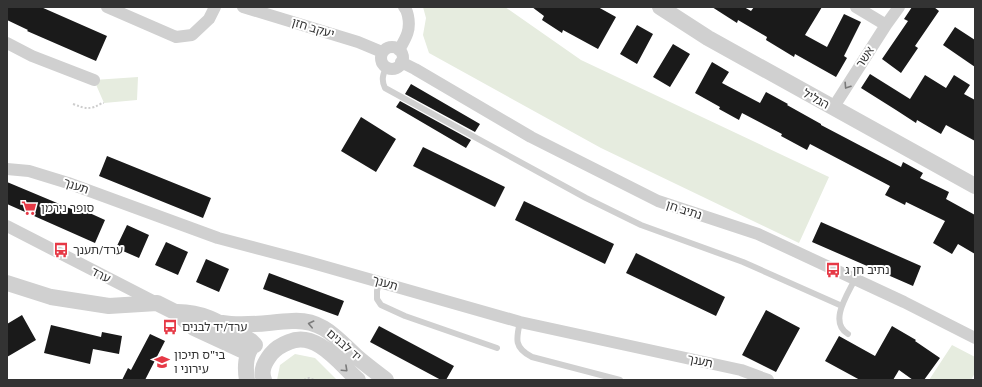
<svg xmlns="http://www.w3.org/2000/svg" width="982" height="387" font-family="'Public Sans','Noto Sans Hebrew',sans-serif">
<style>
.green{fill:#e6ecdf}
.building{fill:#1a1a1a}
.lines{fill:none;stroke-linecap:round;stroke-linejoin:round}
.path{stroke:#cdcdcd;stroke-width:2;stroke-dasharray:2 2;stroke-linecap:butt}
.service{stroke:#d0d0d0;stroke-width:6}
.minor{stroke:#d0d0d0;stroke-width:12}
.tertiary{stroke:#d0d0d0;stroke-width:16}
.oneway{stroke:#7a7a7a}
.labels{text-anchor:middle;stroke-width:4;stroke-linejoin:round;paint-order:stroke}
.street-label{font-size:12px;fill:#333;stroke:#fff}
.poi-label{font-size:12px;fill:#333;stroke:#fff;text-anchor:start}
</style>
<rect width="100%" height="100%" fill="#fff"/>
<path class="green" d="M423 7H505L581 60 829 177 799 243 601 148 429 53 423 35 426 18Z
M138 77 137 100 104 103 94 80Z
M952 345 975 357V373L971 380H929Z
M295 354 315 358 337 380H277L280 365Z"/>
<path class="building" d="M7 7H41L107 36 96 61 27 31 28 30 7 20Z
M532 7H598L616 17 598 49 563 30 562 33 542 20 544 16Z
M712 7H744L751 11 754 7H822L805 35 827 47 844 14 861 22 844 56 847 58 836 77 795 54 794 57 766 40 767 37 738 20 737 23Z
M912 7H934L939 11 915 46 918 48 901 73 882 59 908 21 904 19Z
M637 25 653 34 637 64 620 54Z
M955 27 975 40V67L943 45Z
M673 44 690 54 670 87 653 77Z
M712 62 729 72 722 83 760 103 766 92 788 104 787 105 821 124V125L901 167 903 162 923 173 920 178 949 192 946 199 975 215V254L958 244 952 254 933 243 945 221 906 202 905 205 885 195 890 186 810 144 807 150 781 136 782 134 742 113 739 120 719 109 720 107 695 93Z
M870 74 910 99 925 75 946 88 954 75 970 85 964 94 975 100V141L946 125 941 134 917 120 916 123 896 110 861 88Z
M411 84 480 124 475 132 405 94Z
M400 101 471 140 466 148 396 107Z
M361 117 396 139 376 172 341 151Z
M423 147 505 187 495 207 413 166Z
M107 156 211 198 203 218 99 176Z
M7 182 81 213 83 210 105 220 95 243 7 204Z
M524 201 614 244 605 264 515 220Z
M821 222 921 266 913 286 812 242Z
M127 225 149 235 139 258 116 248Z
M166 242 188 252 178 275 155 265Z
M636 253 725 297 716 316 626 273Z
M206 259 229 269 219 292 196 282Z
M269 273 344 301 338 316 263 289Z
M766 310 800 328 776 372 742 355Z
M22 315 36 340 7 357V324Z
M51 325 101 337 102 332 122 336 119 354 93 349 90 364 44 353Z
M379 326 454 366 446 380H441L370 342Z
M892 326 916 340 915 341 940 358 924 380H913L899 370 893 380H860L825 361 839 336 875 356Z
M150 334 165 341 145 380H122L128 368 131 370Z"/>
<g class="lines">
<path class="path" d="M73 104C86 109 91 110 102 103H104
M304 380 309 378 315 380"/>
<path class="service" d="M386 67C383 75 381 80 385 88L586 198 641 225 743 262 842 306
M379 282 377 291V299L381 305 405 316 497 348
M520 322C516 339 514 348 532 357L620 380
M848 334C828 322 848 294 855 279"/>
<path class="minor" d="M107 7 176 37 192 35 209 19 215 7
M243 7 358 42 382 52
M856 7 886 25
M7 43 32 56 94 80
M381 58a11 11 0 1 1 22 0a11 11 0 1 1-22 0Z
M399 50C406 38 411 30 408 16 407 12 407 10 404 7
M401 62 415 69 531 137 658 201 758 234 904 302 975 338
M833 108 886 25 899 7
M7 169 29 171 68 183 218 238 309 262 520 322 741 370 768 380
M7 226 157 303"/>
<path class="tertiary" d="M660 7 708 38 975 186
M7 283 51 297 109 306 157 303 175 312 194 328 248 353
M175 312C206 311 225 326 251 341L255 345
M222 323C246 327 269 322 292 321 323 319 337 339 357 357 366 365 376 372 386 380
M247 380C245 369 245 352 254 345
M264 380C260 370 265 362 271 354 276 348 281 345 289 342 316 330 340 364 358 380"/>
</g>
<defs><path id="oneway-chevron" d="M-2-3.5L2.5 0L-2 3.5" fill="none" stroke-width="1.6" stroke-linecap="round" stroke-linejoin="round"/></defs>
<g class="oneway">
<use href="#oneway-chevron" transform="translate(847 86) rotate(123)"/>
<use href="#oneway-chevron" transform="translate(311 324) rotate(-167)"/>
<use href="#oneway-chevron" transform="translate(345 369) rotate(43)"/>
</g>
<defs>
<g id="supermarket-bare" transform="scale(1.2)"><path d="M-6-5.5h2.5l.6 2H6L4.5 2H-2.5L-4.4-4H-6ZM-1.5 3.2a1.3 1.3 0 1 0 .1 0ZM3 3.2a1.3 1.3 0 1 0 .1 0Z" fill="#e63946" stroke="#fff" stroke-width="2.5" paint-order="stroke"/></g>
<g id="bus-bare" transform="scale(1.2)"><path d="M-5-6H5V4H4V6H2V4H-2V6H-4V4H-5ZM-3.5-4V0h7V-4ZM-3.5 1.2v1.5H-2V1.2ZM2 1.2v1.5H3.5V1.2Z" fill="#e63946" stroke="#fff" stroke-width="2.5" paint-order="stroke"/></g>
<g id="school-bare" transform="scale(1.2)"><path d="M0-5L7-2L0 1L-7-2ZM-4 1L0 2.5L4 1V4Q0 6-4 4Z" fill="#e63946" stroke="#fff" stroke-width="2.5" paint-order="stroke"/></g>
</defs>
<g fill-rule="evenodd">
<use href="#supermarket-bare" x="29" y="208"/>
<use href="#bus-bare" x="61" y="250"/>
<use href="#bus-bare" x="833" y="270"/>
<use href="#bus-bare" x="170" y="327"/>
<use href="#school-bare" x="162" y="362"/>
</g>
<g class="labels">
<g class="street-label">
<text transform="translate(313 28) rotate(17)" y="4">יעקב חזן</text>
<text transform="translate(865 57) rotate(-57)" y="4">אשר</text>
<text transform="translate(816 99) rotate(29)" y="4">הגליל</text>
<text transform="translate(76 186) rotate(19)" y="4">תענך</text>
<text transform="translate(684 210) rotate(18)" y="4">נתיב חן</text>
<text transform="translate(101 275) rotate(27)" y="4">ערד</text>
<text transform="translate(385 283) rotate(16)" y="4">תענך</text>
<text transform="translate(344 345) rotate(41)" y="4">יד לבנים</text>
<text transform="translate(700 361) rotate(12)" y="4">תענך</text>
</g>
<g class="poi-label">
<text x="41" y="212">סופר נירמן</text>
<text x="73" y="254">ערד/תענך</text>
<text x="845" y="274">נתיב חן ג</text>
<text x="182" y="331">ערד/יד לבנים</text>
<text x="174" y="359">בי"ס תיכון<tspan x="174" dy="14">עירוני ו</tspan></text>
</g>
</g>
<rect width="982" height="387" fill="none" stroke="#333333" stroke-width="16"/>
</svg>
